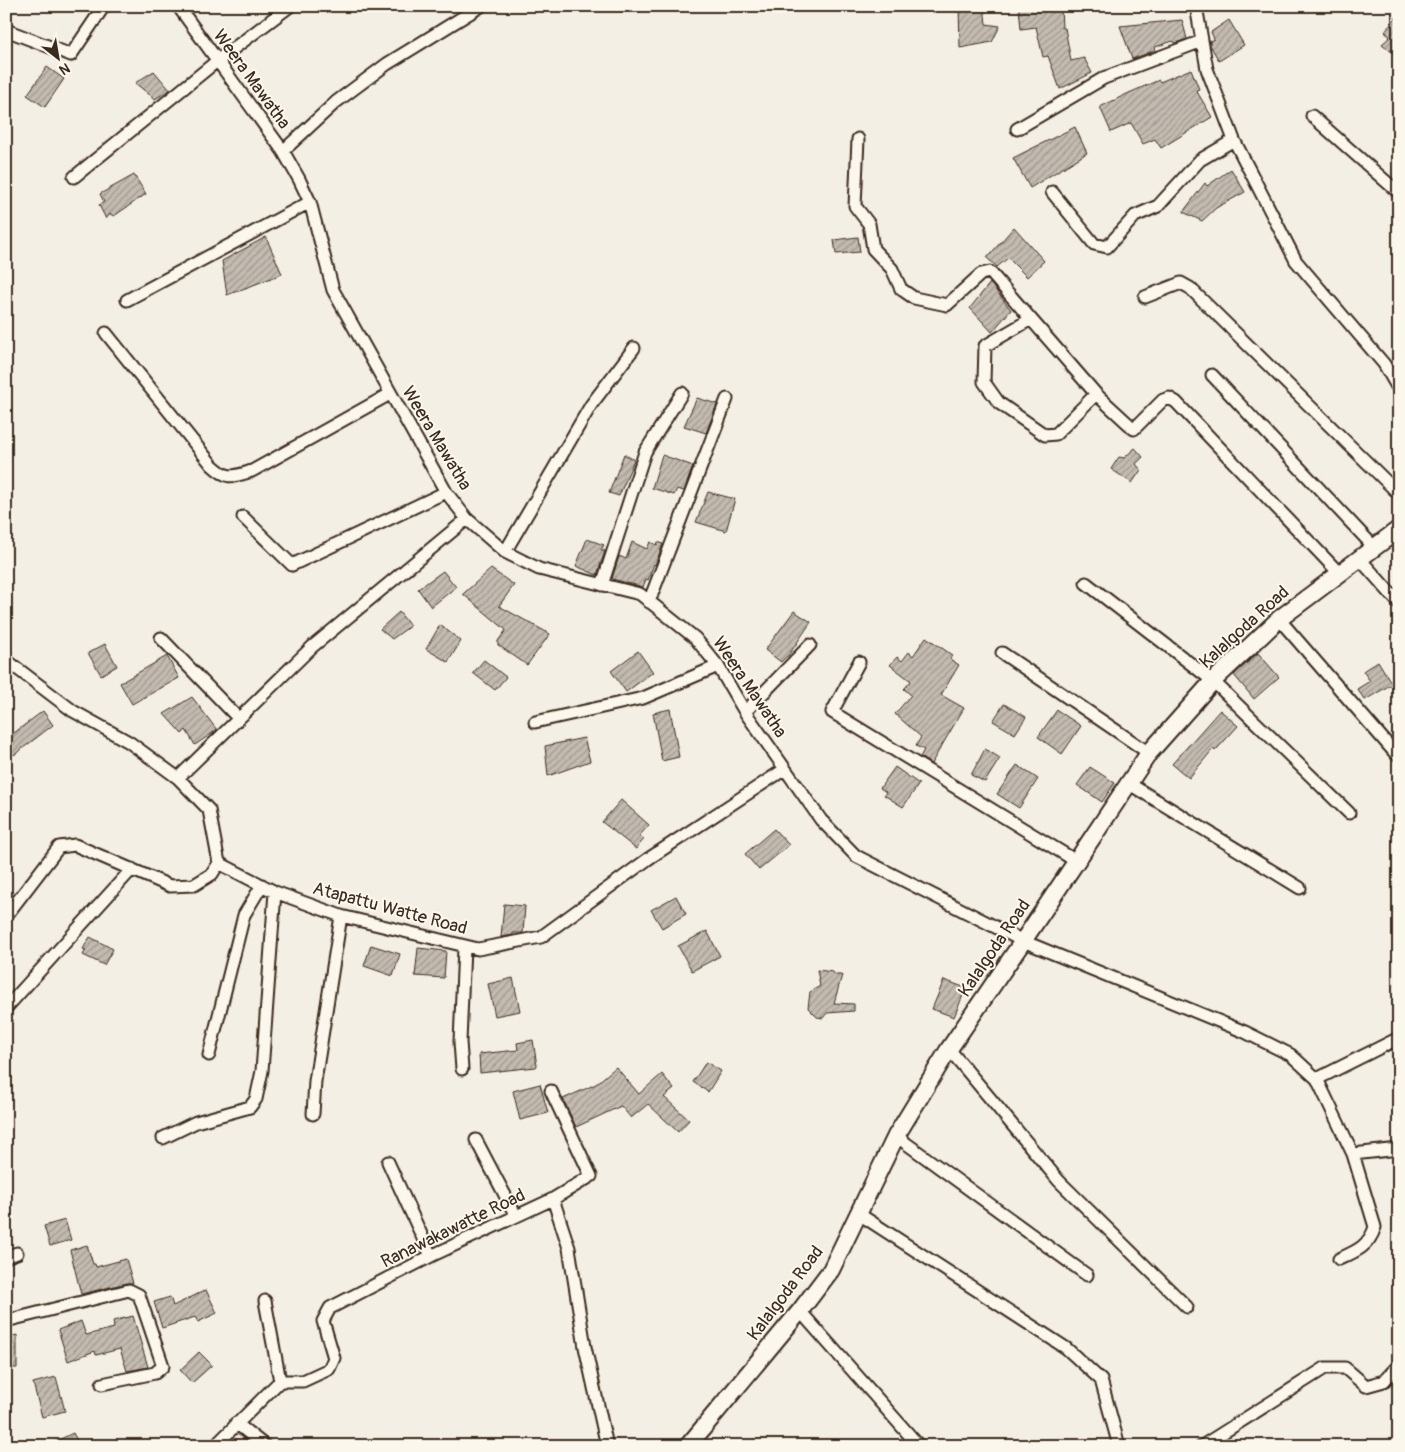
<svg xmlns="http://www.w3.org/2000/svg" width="1405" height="1452" font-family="Pangolin,sans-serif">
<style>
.building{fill:url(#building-hatch);stroke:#3b2a1e}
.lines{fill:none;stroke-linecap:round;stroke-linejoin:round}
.street-casing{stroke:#3b2a1e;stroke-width:15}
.secondary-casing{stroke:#3b2a1e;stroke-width:20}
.street{stroke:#fbf7ec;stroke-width:11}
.secondary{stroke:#fbf7ec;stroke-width:16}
.labels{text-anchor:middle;stroke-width:4;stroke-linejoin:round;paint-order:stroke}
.street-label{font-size:18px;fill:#3b2a1e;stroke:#fbf7ec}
</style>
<defs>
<pattern id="building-hatch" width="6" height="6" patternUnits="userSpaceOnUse" patternTransform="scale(1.25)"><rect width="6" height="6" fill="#c3bbb0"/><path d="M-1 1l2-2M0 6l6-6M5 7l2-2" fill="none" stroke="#a0988f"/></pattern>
</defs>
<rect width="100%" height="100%" fill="#f3efe4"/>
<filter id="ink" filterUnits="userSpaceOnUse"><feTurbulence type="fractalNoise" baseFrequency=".02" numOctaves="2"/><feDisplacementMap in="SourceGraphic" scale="10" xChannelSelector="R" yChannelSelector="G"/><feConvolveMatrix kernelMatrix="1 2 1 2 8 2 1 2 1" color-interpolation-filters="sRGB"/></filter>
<g filter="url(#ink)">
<path class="building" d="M959 6H984L986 24 1000 26 992 42 960 48Z
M1036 6H1061L1062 28H1065L1071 61 1084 58 1092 73 1060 89 1048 56 1043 57 1036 27 1021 29 1019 8Z
M1399 14V58L1382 44 1390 37 1385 31Z
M1182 20 1187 39 1175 43 1173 41 1155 47 1156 50 1132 59 1120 26Z
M1229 20 1244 45 1219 61 1210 45V41L1214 39 1211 32Z
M47 67 64 79 45 107 27 95Z
M1191 69 1199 89 1196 90 1212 117 1161 148 1155 139 1143 144 1131 123 1111 132 1100 107 1129 93 1159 80 1160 82Z
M154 71 170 90 155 99 135 83Z
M1075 127 1087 153 1030 188 1013 158Z
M1231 169 1245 192 1216 208 1202 221 1183 212 1205 183 1207 186Z
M134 175 146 194 114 216 110 214 106 219 99 205 104 202 100 194Z
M1014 227 1044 261 1027 277 1008 258 997 267 987 258Z
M266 237 282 274 227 295 222 261Z
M858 237 860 252 836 254 834 240Z
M990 283 1011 310 992 332 970 308Z
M697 398 717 404 706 433 684 426Z
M1135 448 1143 457 1136 464 1141 470 1132 483 1111 469 1119 457 1124 458Z
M624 454 634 460 619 496 609 493Z
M662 455 693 466 684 491 677 489 674 495 652 488Z
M708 492 735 499 726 531 696 522Z
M587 539 604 545 601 550 605 551 597 575 576 566Z
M632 542 647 549 650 542 657 545 658 542 663 544 655 565 654 564 648 580 646 579 643 587 612 579 619 556 626 559Z
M491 569 514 585 499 606 550 634 527 665 498 645V641L506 630 463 594Z
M443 571 456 587 431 607 418 589Z
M794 611 811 622 788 656H787L781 662 765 650Z
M399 612 410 626 392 639 380 629Z
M440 625 461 641 448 662 426 649Z
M926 637 952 655 950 659 959 665 941 695 964 708 931 764 920 757 924 750 916 746 921 737 895 714 911 695 904 689 911 681 890 665 897 657 902 661 909 652 913 656Z
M105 644 117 666 101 675 88 653Z
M638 651 653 672 626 692 611 671Z
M1258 653 1279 677 1254 699 1234 675Z
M167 656 179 678 132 704 120 683Z
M484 660 506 677 495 690 473 673Z
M1378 661 1392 684 1365 700 1357 689 1370 681 1363 671Z
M192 697 217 730 195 745 186 730 182 734 164 714Z
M1004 704 1026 717 1015 734 993 721Z
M670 709 679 757 662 761 653 713Z
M1057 710 1081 726 1062 754 1038 737Z
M1220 710 1238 726 1215 751 1213 749 1189 778 1172 764Z
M43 711 53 725 14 755 6 745V739Z
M584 738 590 761 548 776 545 746Z
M985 749 1000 758 985 782 971 775Z
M1017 765 1038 779 1019 808 997 794Z
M895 767 919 784 903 807 884 795 886 792 880 788Z
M1090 767 1115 783 1102 802 1077 785Z
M621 800 649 825 640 835 644 839 636 849 602 822Z
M774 829 789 845 759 870 745 854Z
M676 896 686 914 662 928 651 910Z
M504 904 525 906 523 933H513V935L501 937Z
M707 931 720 956 692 971 678 946Z
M90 937 113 949 104 965 83 955 86 950 83 949Z
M371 945 400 954 393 976 364 966Z
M418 948 446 951 444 978 415 976Z
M817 970 833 972 835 975H842L834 1003 854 1004V1011L827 1013 823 1018 817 1017 808 1008 810 992 820 986Z
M513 978 520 1011 495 1016 488 984Z
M944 980 966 988 954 1017 932 1009Z
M533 1040 537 1066 536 1067 480 1073 479 1054 518 1050 517 1043Z
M706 1062 721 1071 708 1092 693 1082Z
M616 1067 639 1094 662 1074 674 1089 664 1097 689 1120 678 1132 648 1104 631 1118 621 1106 576 1127 563 1099 596 1084Z
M540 1084 548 1113 520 1120 513 1091Z
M65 1220 71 1240 50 1246 44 1226Z
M87 1245 93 1264H95L96 1267 126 1259 133 1283H127L81 1294 70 1250Z
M206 1290 217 1313 198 1322 195 1317 162 1328 154 1302 170 1297 173 1306Z
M133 1316 148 1367 127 1371 120 1349 96 1355 95 1351 68 1361 58 1330 81 1321 86 1335 114 1328 113 1321Z
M17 1335V1368H12L6 1338Z
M199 1352 212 1365 192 1383 180 1370Z
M56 1377 65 1411 42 1417 33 1383Z
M73 1433 80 1446H46Z"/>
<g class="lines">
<g class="street-casing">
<path id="street" d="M178 6 283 151 299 179 310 202 333 290 446 492 467 519 505 552 539 569 640 594 695 638 718 666 745 712 821 820 856 856 1023 941 1245 1032 1291 1055 1317 1079 1353 1154 1375 1227C1369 1246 1357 1251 1339 1259
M1196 6 1207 69 1234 140 1296 261 1384 364 1399 390
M6 30 71 55 104 6
M1312 116 1399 193
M1017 129 1104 78 1202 41
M858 139 855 206 869 224 873 249 892 269 901 289 914 298 947 305 981 274 990 272 1096 394 1134 429 1163 400 1169 398 1176 402 1339 573
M283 151 336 102 387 64 481 6
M74 177 217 61 290 6
M1052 192 1094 244 1107 247 1135 216 1158 206 1200 160 1234 140
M1145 297 1181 283 1190 288 1399 494
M127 300 310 202
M1031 319 985 346 984 382 999 403 1045 435 1056 434 1096 394
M106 333 212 465C228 480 232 477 252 471L390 394
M1212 375 1374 547
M243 517 292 565 446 492
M505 552 591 405 634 348
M1359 558 1399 603
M1086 583 1213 681 1349 813
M602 585 645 452 682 393
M649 602 727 399
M1279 619 1396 754
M161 638 238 718
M1002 653 1149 753
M6 660 73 711 129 742 178 778 209 810 219 863 275 892 341 916 478 949 541 937 648 859 785 769
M859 662 832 712 1076 861
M745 712 810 645
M535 722 643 698 718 666
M178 778 312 647 467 519
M1128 783 1300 888
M6 916 59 847 75 845 170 886 194 885 212 874 219 863
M6 1008 132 869
M949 1049 1059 1181 1187 1307
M209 1055 244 915 262 885
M462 1069 460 1042 464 947
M1317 1079 1399 1038
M551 1091 591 1176 553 1199
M313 1114 315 1081 341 916
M896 1136 1087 1275
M163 1138 196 1122 250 1107 256 1099 262 1071 275 892
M476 1140 516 1216
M1353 1154 1399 1149
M388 1162 431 1256
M859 1214 1066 1348 1101 1380 1119 1446
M6 1257 17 1253
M265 1301 280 1381
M800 1311 919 1446
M6 1321 129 1290 139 1295 163 1366 155 1373 102 1384
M236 1423 265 1446
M215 1446 280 1381H303L329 1369 334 1358 323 1321 330 1308 431 1256 553 1199 569 1248 585 1347 607 1446
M1202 1446 1325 1368H1345L1366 1386 1384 1381 1399 1365"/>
</g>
<g class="secondary-casing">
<path id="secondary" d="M688 1446 800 1311 831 1270 896 1136 949 1049 1023 941 1149 753 1213 681 1279 619 1399 529"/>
</g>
<use href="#street" class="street"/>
<use href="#secondary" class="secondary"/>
</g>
</g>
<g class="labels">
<g class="street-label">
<text transform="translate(252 79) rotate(54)" y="6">Weera Mawatha</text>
<text transform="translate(437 438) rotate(59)" y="6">Weera Mawatha</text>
<text transform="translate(1244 627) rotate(-42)" y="6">Kalalgoda Road</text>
<text transform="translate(750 687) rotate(56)" y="6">Weera Mawatha</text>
<text transform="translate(390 908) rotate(15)" y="6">Atapattu Watte Road</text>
<text transform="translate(994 948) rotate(-56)" y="6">Kalalgoda Road</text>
<text transform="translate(453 1228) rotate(-26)" y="6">Ranawakawatte Road</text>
<text transform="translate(785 1293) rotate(-53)" y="6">Kalalgoda Road</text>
</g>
</g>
<rect width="1405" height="1452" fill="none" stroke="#fbf7ec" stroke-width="25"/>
<rect x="12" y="12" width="1380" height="1427" fill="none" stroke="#3b2a1e" stroke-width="2" filter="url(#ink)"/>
<g transform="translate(58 58) rotate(149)" stroke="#fbf7ec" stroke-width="4" paint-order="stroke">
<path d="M0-4L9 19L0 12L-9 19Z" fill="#3b2a1e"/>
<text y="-8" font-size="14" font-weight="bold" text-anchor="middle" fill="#3b2a1e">N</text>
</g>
</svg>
